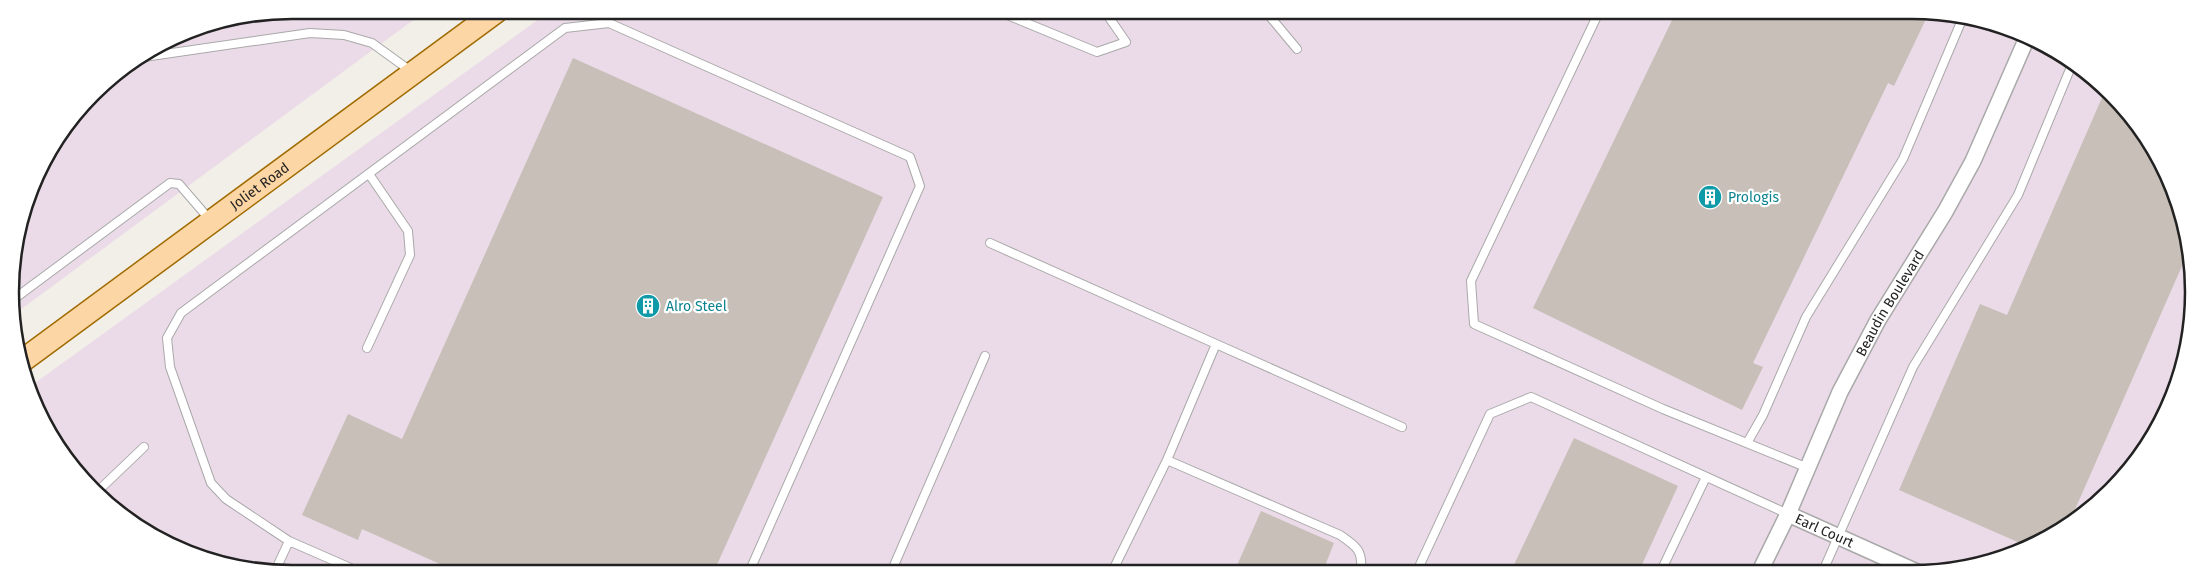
<svg xmlns="http://www.w3.org/2000/svg" width="2204" height="584" font-family="'Fira Sans',sans-serif">
<style>
.industrial{fill:#ebdbe8}
.building{fill:#c7bfb8}
.lines{fill:none;stroke-linecap:round;stroke-linejoin:round}
.service-casing{stroke:#a9a9a9;stroke-width:10}
.minor-casing{stroke:#a9a9a9;stroke-width:18}
.primary-casing{stroke:#a06b00;stroke-width:25}
.service{stroke:#fff;stroke-width:8}
.minor{stroke:#fff;stroke-width:15}
.primary{stroke:#fcd6a4;stroke-width:22}
.labels{text-anchor:middle;stroke-width:4.5;stroke-linejoin:round;paint-order:stroke}
.street-label{font-size:14px;fill:#222;stroke:#fff}
.culture-label{font-size:14px;fill:#0d838f;stroke:#fff;text-anchor:start}
.rim{fill:none;stroke:#222;stroke-width:2.5}
</style>
<rect width="100%" height="100%" fill="#f2efe9"/>
<path class="industrial" d="M292 10H427L16 313 11 273 39 167 106 80 184 31Z
M550 11 1967 15 2068 57 2146 135 2189 237V347L2165 417 2111 492 2036 545 1949 572 237 569 151 536 68 464 28 388Z"/>
<path class="building" d="M1675 14 1919 15 1926 19 1894 86 1888 83 1753 363 1763 367 1742 410 1533 308Z
M573 58 883 197 715 569H451L362 529 358 540 302 515 348 414 402 439Z
M2104 93 2146 135 2189 237V250L2070 521 2036 545 2029 547 1899 490 1980 304 2007 315Z
M1574 438 1678 486 1639 571H1511Z
M1261 511 1334 543 1323 571 1235 570Z"/>
<g class="lines">
<g class="service-casing">
<path id="service" d="M1000 12 1097 52 1126 42 1106 13
M1267 13 1297 49
M1598 14 1471 281 1474 324 1663 409 1808 468
M144 57 310 33 344 35 372 43 412 72
M990 243 1216 344 1167 460
M14 299 170 183 179 184 210 220
M1216 344 1402 427
M367 348 410 255 408 231 369 174
M1747 443 1763 415 1806 317 1903 159 1964 15
M99 490 144 447
M276 569 289 541
M353 569 289 541 226 499 211 483 170 367 167 338 181 313 565 28 609 23 910 157 920 186 750 570
M892 570 985 356
M1113 570 1167 460 1340 535C1356 546 1363 550 1361 571
M1417 571 1490 414 1531 397 1788 514
M1661 571 1706 477
M1823 571 1913 367 2018 195 2073 62"/>
</g>
<g class="minor-casing">
<g id="minor">
<path id="s1" d="M1788 514 1917 572"/>
<path id="s2" d="M1760 571 1788 514 1840 392 1878 320 1945 212 1973 161 2026 40"/>
</g>
</g>
<g class="primary-casing">
<g id="primary">
<path id="s3" d="M22 361 497 11"/>
</g>
</g>
<use href="#service" class="service"/>
<use href="#minor" class="minor"/>
<use href="#primary" class="primary"/>
</g>
<defs>
<g id="building-disc" transform="scale(1.25)"><circle r="9.5" fill="#0f9aa8" stroke="#fff"/><path d="M-4-6H4V6H1V3H-1V6H-4ZM-2.5-4.3h1.7v1.8h-1.7ZM.8-4.3h1.7v1.8H.8ZM-2.5-1h1.7V.8h-1.7ZM.8-1h1.7V.8H.8Z" fill="#fff"/></g>
</defs>
<g fill-rule="evenodd">
<use href="#building-disc" x="1710" y="197"/>
<use href="#building-disc" x="648" y="306"/>
</g>
<g class="labels">
<g class="street-label">
<text dy="5" stroke="none"><textPath href="#s3" startOffset="295">Joliet Road</textPath></text>
<text dy="5" stroke="none"><textPath href="#s2" startOffset="298">Beaudin Boulevard</textPath></text>
<text dy="5" stroke="none"><textPath href="#s1" startOffset="40">Earl Court</textPath></text>
</g>
<g class="culture-label">
<text x="1728" y="202">Prologis</text>
<text x="666" y="311">Alro Steel</text>
</g>
</g>
<path d="M0 0H2204V584H0ZM292 19H1912A273 273 0 0 1 2185 292V292A273 273 0 0 1 1912 565H292A273 273 0 0 1 19 292V292A273 273 0 0 1 292 19Z" fill="#fff" fill-rule="evenodd"/>
<path class="rim" d="M292 19H1912A273 273 0 0 1 2185 292V292A273 273 0 0 1 1912 565H292A273 273 0 0 1 19 292V292A273 273 0 0 1 292 19Z"/>
</svg>
